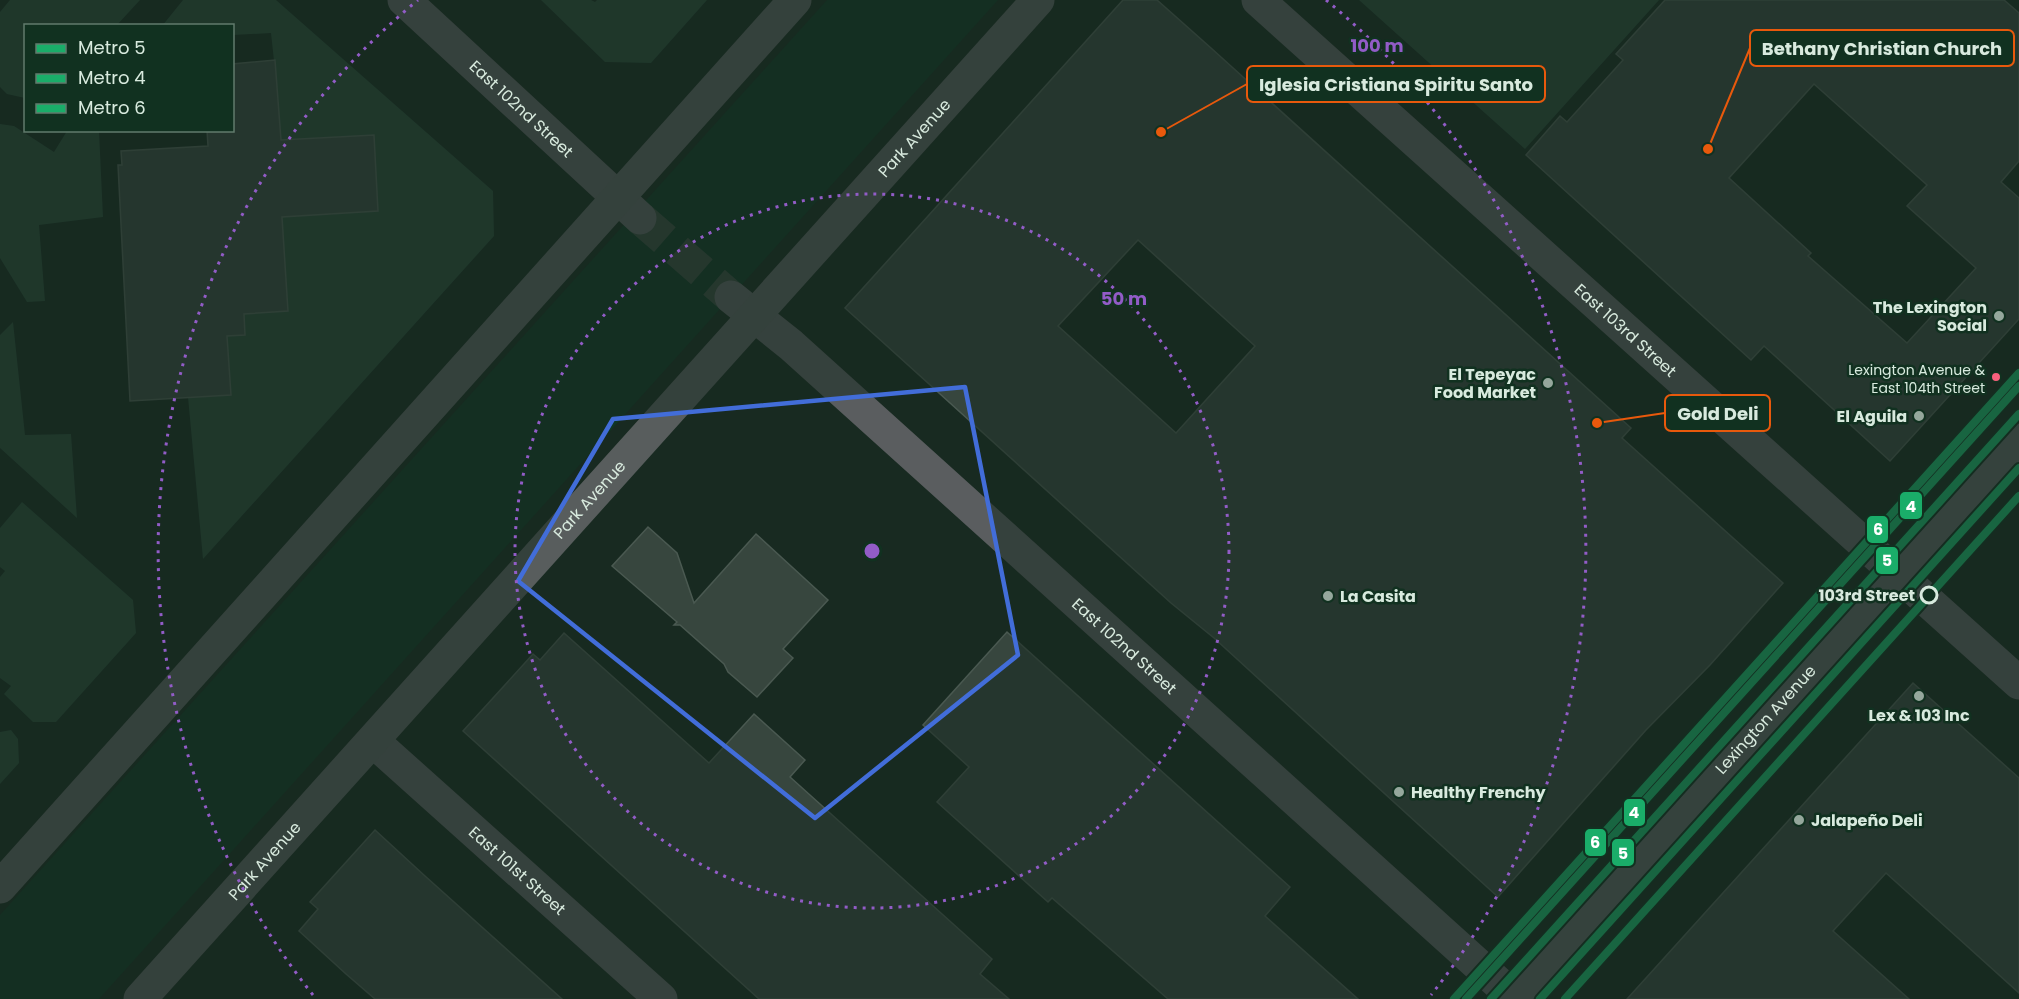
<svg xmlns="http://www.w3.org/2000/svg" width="2019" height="999" font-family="Poppins,sans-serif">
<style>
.built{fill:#103624}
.green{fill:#284837}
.building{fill:#37463e;stroke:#4a5951;stroke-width:1.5;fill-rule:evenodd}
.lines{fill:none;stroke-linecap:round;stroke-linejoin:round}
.street-tunnel{stroke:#35473d;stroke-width:33;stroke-dasharray:33 16;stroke-linecap:butt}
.street{stroke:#5a5d5f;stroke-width:33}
.secondary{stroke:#5a5f61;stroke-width:33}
.primary{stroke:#585d5d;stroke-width:33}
.metro-1-casing{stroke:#113120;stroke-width:12}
.metro-2-casing{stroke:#113120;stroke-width:12}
.metro-3-casing{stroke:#113120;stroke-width:12}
.metro-1{stroke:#1aad69;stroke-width:8}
.metro-2{stroke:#1aad69;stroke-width:8}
.metro-3{stroke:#1aad69;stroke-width:8}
.marked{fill:none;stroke:#426dd9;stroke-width:4.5;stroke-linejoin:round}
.ring{fill:none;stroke:#925cc7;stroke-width:3;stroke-dasharray:3 6}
.poi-dot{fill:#95a79c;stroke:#113120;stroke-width:2}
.bus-dot{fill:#f8607d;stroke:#113120;stroke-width:2}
.stop-dot{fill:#113120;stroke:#d8eade;stroke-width:3}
.labels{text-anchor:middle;stroke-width:5;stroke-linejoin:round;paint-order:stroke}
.bus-label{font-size:14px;fill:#d8eade;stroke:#113120;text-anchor:end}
.street-label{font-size:16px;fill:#d8eade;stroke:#113120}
.poi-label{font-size:16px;font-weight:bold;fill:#d8eade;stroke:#113120;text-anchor:end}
.stop-label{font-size:16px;font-weight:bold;fill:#d8eade;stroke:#113120;text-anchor:end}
.centre{fill:#925cc7;stroke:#113120;stroke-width:3}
.ring-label{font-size:18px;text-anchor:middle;font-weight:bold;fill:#925cc7;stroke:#113120;stroke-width:5;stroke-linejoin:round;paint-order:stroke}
.leader{fill:none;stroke:#e8590c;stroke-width:2}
.callout-dot{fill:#e8590c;stroke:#113120;stroke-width:2}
.callout{fill:#113120;stroke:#e8590c;stroke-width:2}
.callout-label{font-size:18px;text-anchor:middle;font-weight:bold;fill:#d8eade}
.line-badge{stroke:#113120;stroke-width:2}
.badge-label{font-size:16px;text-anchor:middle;font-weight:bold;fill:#fff}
</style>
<rect width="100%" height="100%" fill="#182a21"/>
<path class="built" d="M827 0H998L99 999H0V915Z"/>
<path class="green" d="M10 0H140L117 25 26 26 25 98 7 94 0 87V12Z
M183 0H276L493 191 494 236 203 559 188 397 231 395 227 336 245 334 244 314 277 212 320 215 378 211 374 135 316 138 277 146 279 107 271 33 233 35 232 26H162Z
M541 0H591L595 2 597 0H707L651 63 605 62Z
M1359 0H1659L1525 149Z
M0 124 14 126 54 152 67 131H99L103 217 39 225 45 301 27 302 0 258Z
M13 322 25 435 71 434 77 518 0 448V335Z
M22 502 133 600 136 633 56 722H33L4 694 11 686 0 678V577L5 571 0 567V528Z
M11 730 18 739 19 763 0 784V732Z"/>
<path class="building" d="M1123 0H1157L1211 48 1631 428 1622 438 1783 583 1710 665 1646 730 1498 897 1214 638 1171 603 845 308ZM1138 240 1255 346 1176 433 1058 326Z
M1665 0H2004L2019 13V161L2001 182 2019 198V319L1890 461 1764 346 1751 360 1526 155 1560 116 1567 122 1623 60 1616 54ZM1814 84 1927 185 1907 206 1976 268 1907 343 1808 256 1811 253 1729 178Z
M275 60 281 140 374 135 378 211 282 217 288 311 244 314 245 335 227 336 231 395 130 401 118 165H122L121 151 208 146 207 130H232V64Z
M648 527 677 553 694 603 756 534 828 600 783 649 793 658 757 697 728 672 724 664 680 625H674L677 622 612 566Z
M1007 632 1290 887 1265 916 1358 999H1168L1052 898 1048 902 937 802 969 767 923 725Z
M564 633 709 763 754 714 805 760 790 777 992 959 980 974 1009 999H759L463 731 533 654 540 660Z
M1913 683 2019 778V993L1886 873 1833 931 1909 999H1627Z
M375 830 425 876 562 999H375L346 974 299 931 318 909 310 902Z"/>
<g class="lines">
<path class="street-tunnel" d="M640 218 731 297"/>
<g class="street">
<path id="s1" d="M404 0 640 218"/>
<path id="s2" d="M1258 0 2019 683"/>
<path id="s3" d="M731 297 791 345 1516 999"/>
<path id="s4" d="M373 741 661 999"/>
</g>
<path class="secondary" id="s5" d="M1511 999 2019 440"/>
<g class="primary">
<path d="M0 887 795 0"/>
<path id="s6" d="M140 999 1038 0"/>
</g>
<g class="metro-1-casing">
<path id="metro-1" d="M1491 999 2019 414"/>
</g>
<g class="metro-2-casing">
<path id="metro-2" d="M1466 999 2019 386
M1540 999 2019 468"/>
</g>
<g class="metro-3-casing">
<path id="metro-3" d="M1454 999 2019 373
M1565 999 2019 496"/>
</g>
<use href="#metro-1" class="metro-1"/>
<use href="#metro-2" class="metro-2"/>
<use href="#metro-3" class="metro-3"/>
</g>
<path d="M0 0H2019V999H0ZM965 387 1018 655 815 818 518 581 613 419Z" fill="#182a21" fill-opacity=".55" fill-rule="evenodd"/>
<path class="marked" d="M965 387 1018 655 815 818 518 581 613 419Z"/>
<g class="ring">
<circle cx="872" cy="551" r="357"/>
<path d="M313 995A714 714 0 0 1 418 0M1326 0A714 714 0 0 1 1431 995"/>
</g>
<g class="poi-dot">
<circle cx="1999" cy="316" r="6"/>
<circle cx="1548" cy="383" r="6"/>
<circle cx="1919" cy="416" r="6"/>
<circle cx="1328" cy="596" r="6"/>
<circle cx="1919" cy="696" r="6"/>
<circle cx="1399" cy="792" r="6"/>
<circle cx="1799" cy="820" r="6"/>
</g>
<circle class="bus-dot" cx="1996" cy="377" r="5"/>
<circle class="stop-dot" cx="1929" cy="595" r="8"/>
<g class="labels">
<g class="bus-label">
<text x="1985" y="375">Lexington Avenue &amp;<tspan x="1985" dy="18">East 104th Street</tspan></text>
</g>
<g class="street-label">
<text dy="6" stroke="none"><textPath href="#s1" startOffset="160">East 102nd Street</textPath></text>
<text dy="6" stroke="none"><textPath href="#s6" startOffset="1158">Park Avenue</textPath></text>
<text dy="6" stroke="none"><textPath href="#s2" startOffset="494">East 103rd Street</textPath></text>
<text dy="6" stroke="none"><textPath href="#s6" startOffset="672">Park Avenue</textPath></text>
<text dy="6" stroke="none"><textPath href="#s3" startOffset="526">East 102nd Street</textPath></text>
<text dy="6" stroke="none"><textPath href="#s5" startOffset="378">Lexington Avenue</textPath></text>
<text dy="6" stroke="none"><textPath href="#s6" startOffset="186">Park Avenue</textPath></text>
<text dy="6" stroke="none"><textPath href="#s4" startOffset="194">East 101st Street</textPath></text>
</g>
<g class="poi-label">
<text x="1987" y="313">The Lexington<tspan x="1987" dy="18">Social</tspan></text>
<text x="1536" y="380">El Tepeyac<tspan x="1536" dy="18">Food Market</tspan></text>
<text x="1907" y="422">El Aguila</text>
<text x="1340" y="602" text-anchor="start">La Casita</text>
<text x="1919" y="721" text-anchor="middle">Lex &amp; 103 Inc</text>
<text x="1411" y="798" text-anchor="start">Healthy Frenchy</text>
<text x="1811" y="826" text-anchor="start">Jalapeño Deli</text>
</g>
<g class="stop-label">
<text x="1915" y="601">103rd Street</text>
</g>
</g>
<circle cx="872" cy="551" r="9" class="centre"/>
<g class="ring-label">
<text x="1377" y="52">100 m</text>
<text x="1124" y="305">50 m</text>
</g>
<path class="leader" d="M1708 149L1750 48M1161 132L1247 84M1597 423L1665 413"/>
<g class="callout-dot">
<circle cx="1708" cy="149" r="6"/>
<circle cx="1161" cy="132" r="6"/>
<circle cx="1597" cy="423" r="6"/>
</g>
<g class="callout">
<rect x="1750" y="30" width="264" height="36" rx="6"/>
<rect x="1247" y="66" width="298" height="36" rx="6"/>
<rect x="1665" y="395" width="105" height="36" rx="6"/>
</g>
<g class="callout-label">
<text x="1882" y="55">Bethany Christian Church</text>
<text x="1396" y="91">Iglesia Cristiana Spiritu Santo</text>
<text x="1718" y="420">Gold Deli</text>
</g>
<g class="line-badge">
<rect x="1899" y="491" width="24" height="29" rx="6" fill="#1aad69"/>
<rect x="1866" y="515" width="23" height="29" rx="6" fill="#1aad69"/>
<rect x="1875" y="546" width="24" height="29" rx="6" fill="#1aad69"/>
<rect x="1623" y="798" width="23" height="29" rx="6" fill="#1aad69"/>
<rect x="1584" y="828" width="23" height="29" rx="6" fill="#1aad69"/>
<rect x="1611" y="838" width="24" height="29" rx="6" fill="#1aad69"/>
</g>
<g class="badge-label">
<text x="1911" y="512">4</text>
<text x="1878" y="535">6</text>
<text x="1887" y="566">5</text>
<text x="1634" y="818">4</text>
<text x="1595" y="848">6</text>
<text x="1623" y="859">5</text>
</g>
<rect x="24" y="24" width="210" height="108" fill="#113120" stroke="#617b6c" stroke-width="1.5"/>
<rect x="36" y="44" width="30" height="9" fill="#1aad69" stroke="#617b6c" stroke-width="1.5"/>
<text x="78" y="54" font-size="18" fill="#d8eade">Metro 5</text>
<rect x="36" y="74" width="30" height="9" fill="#1aad69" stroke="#617b6c" stroke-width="1.5"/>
<text x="78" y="84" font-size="18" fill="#d8eade">Metro 4</text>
<rect x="36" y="104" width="30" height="9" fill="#1aad69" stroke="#617b6c" stroke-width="1.5"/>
<text x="78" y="114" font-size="18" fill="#d8eade">Metro 6</text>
</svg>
